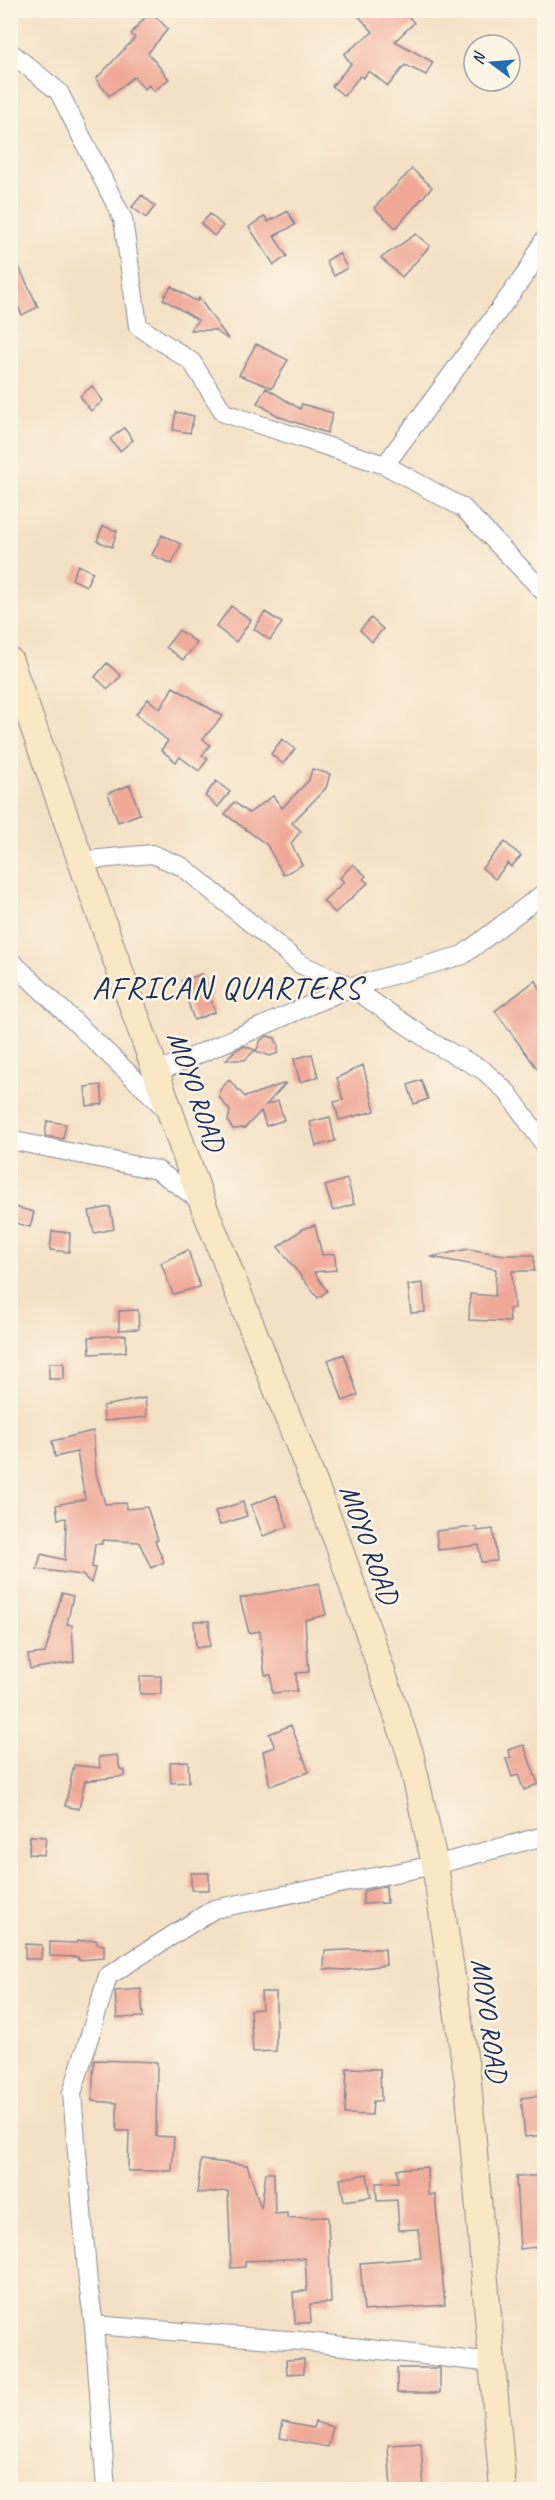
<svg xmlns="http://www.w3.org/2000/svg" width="555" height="2500" font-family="Caveat,sans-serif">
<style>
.building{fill:#f0a997}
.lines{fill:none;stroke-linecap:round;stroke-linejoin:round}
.street-casing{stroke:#888892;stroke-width:20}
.secondary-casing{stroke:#888892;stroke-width:28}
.street{stroke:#fff;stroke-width:18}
.secondary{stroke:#fae7c3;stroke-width:26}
.labels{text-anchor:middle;stroke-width:5;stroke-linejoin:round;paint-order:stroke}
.street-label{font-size:28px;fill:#1b2f5e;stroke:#fcf5e5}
.quarter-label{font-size:32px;letter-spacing:1.5px;fill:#1b2f5e;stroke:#fcf5e5}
</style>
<rect width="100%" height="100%" fill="#fcf5e5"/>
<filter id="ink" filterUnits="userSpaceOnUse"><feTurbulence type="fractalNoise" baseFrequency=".0167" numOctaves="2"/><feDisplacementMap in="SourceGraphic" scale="12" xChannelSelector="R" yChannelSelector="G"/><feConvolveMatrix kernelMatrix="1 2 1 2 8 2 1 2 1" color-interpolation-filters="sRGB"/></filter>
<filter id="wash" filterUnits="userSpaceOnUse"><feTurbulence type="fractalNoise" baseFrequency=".008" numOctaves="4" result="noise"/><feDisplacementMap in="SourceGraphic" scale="24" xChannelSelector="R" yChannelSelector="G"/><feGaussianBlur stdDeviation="1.35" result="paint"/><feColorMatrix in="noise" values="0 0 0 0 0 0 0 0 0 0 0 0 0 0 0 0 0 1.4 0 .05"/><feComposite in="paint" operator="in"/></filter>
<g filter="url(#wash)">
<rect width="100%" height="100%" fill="#f4e1c5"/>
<g id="blocks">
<path class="building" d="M353 10H403L414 23 395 41 433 62 426 75 405 65 388 86 369 71 363 78 360 76 344 96 332 86 351 64 344 54 373 32Z
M150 11 168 29 148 53 169 79 154 91 149 85 144 89 134 77 109 96 96 79 135 38 131 34Z
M412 169 432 187 396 228 374 208Z
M142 195 155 206 146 218 132 207Z
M288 211 295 225 274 236 287 256 274 265 249 227 265 216 268 222Z
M210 214 223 226 214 236 201 224Z
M416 234 430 246 402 277 381 258Z
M10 248 38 307 22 315 10 289Z
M339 253 347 268 334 276 326 261Z
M171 286 192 299 197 301 199 298 229 340 214 330H190L198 320 163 299Z
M256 344 288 360 272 388 239 375Z
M92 386 103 401 91 411 80 396Z
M266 388 300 409 302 404 333 413 327 433 280 417 257 403Z
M176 412 194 416 190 433 173 430Z
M124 428 133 440 120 451 110 439Z
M103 526 117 531 112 547 97 541Z
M162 535 181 544 172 564 152 555Z
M78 565 93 572 86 586 72 579Z
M231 606 251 620 236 642 216 627Z
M265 612 282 623 270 640 254 629Z
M371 618 383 629 372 642 360 630Z
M179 630 197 643 183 660 166 647Z
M107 663 121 676 108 689 95 677Z
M173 687 223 716 203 739 210 745 202 755 208 759 199 771 180 757 176 762 161 750 168 741 136 714 148 699 160 709Z
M282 739 295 749 283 764 271 754Z
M312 769 330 774 326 788 292 823 301 831 291 843 302 865 283 875 267 845 225 814 234 802 249 813 273 796 282 808 309 780Z
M216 781 230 792 218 807 205 796Z
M130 785 140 814 118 822 108 793Z
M505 842 521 856 511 867 508 863 495 879 482 868Z
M353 864 366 876 363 879 368 883 335 913 323 901 344 882 340 878Z
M202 974 215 1012 194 1020 181 981Z
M536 980 544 999V1078L495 1011Z
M267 1036 275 1038 278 1045V1053L270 1056 256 1051 261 1040Z
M245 1046 255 1050 245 1060H226L234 1051Z
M312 1054 318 1077 300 1082 294 1059Z
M363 1065 375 1111 339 1120 334 1102 343 1100 337 1078Z
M229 1080 245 1097 286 1083 266 1105 278 1101 284 1120 266 1126 261 1111 245 1128 233 1129 228 1122 230 1111 219 1097 220 1090Z
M421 1080 428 1099 414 1104 408 1085Z
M101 1085 103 1104 87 1106 85 1087Z
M330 1117 335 1141 316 1146 310 1122Z
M47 1121 66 1124 63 1139 45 1136Z
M347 1179 354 1204 333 1211 325 1186Z
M15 1207 34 1212 30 1227 12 1222Z
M110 1207 114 1229 94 1233 89 1211Z
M315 1225 322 1255 335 1254 336 1270 314 1272 327 1291 318 1298 278 1247 303 1229Z
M52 1231 70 1233 69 1252 50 1250Z
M468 1249 504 1255H534V1271H512L514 1308 509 1309 510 1322 469 1320 470 1294 495 1296 496 1269 431 1257Z
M188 1250 200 1287 173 1294 161 1263Z
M423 1283 425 1312 411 1313 408 1285Z
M138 1310 139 1329 119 1330V1311Z
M126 1335V1352L90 1354 89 1337Z
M344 1354 358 1395 343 1401 328 1360Z
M49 1363H64V1379H49Z
M145 1398 147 1417 104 1421 103 1406Z
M93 1431 96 1473 105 1504 126 1503V1509L147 1507 158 1540 155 1541 164 1562 151 1568 139 1542 102 1540V1544H95L92 1567 95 1568 91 1583 82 1575 37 1569 41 1554 65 1560 66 1518 58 1519 56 1505 85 1499 77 1452 55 1457 52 1441Z
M276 1495 288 1527 263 1536 251 1505Z
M243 1502 247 1516 220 1525 215 1511Z
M476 1527 477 1531 493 1529 497 1561 481 1562 479 1545 438 1550 436 1531Z
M319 1583 326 1615 305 1620 309 1672 296 1673 297 1691 272 1693 271 1675H265L264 1668 260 1631 249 1633 240 1598Z
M62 1593 73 1596 67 1624 72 1625 74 1662 30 1669 28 1655 45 1653Z
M194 1621H209L210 1646 196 1648Z
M140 1676H161V1694H140Z
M291 1725 309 1772 270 1786 263 1751 275 1747 269 1734Z
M524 1745 538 1784 524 1790 518 1775 512 1777 506 1759 511 1757 508 1750Z
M117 1755 120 1769 125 1770V1776L85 1781 79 1809 65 1806 74 1765 100 1768 99 1757Z
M188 1761 189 1782 171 1783 170 1762Z
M30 1836 46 1837 44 1855 29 1854Z
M191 1873H209V1890H191Z
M386 1886 387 1903 363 1904V1891Z
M97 1940V1944L104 1945V1958L78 1960V1957L50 1956V1942L77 1943V1941Z
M25 1944 42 1945 41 1959H25Z
M365 1949H385L386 1965 347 1970 324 1969 325 1951Z
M141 1989 143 2017 117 2018 115 1991Z
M261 1992H276V2051L253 2052 250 2010 262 2009Z
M94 2060 157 2062 156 2136 174 2137 172 2171H128L129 2131H117V2103L92 2101Z
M347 2068 380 2069 381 2101H373L372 2115 345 2114Z
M544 2095V2135L525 2137 521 2098Z
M201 2160 247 2165 261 2208 266 2173H274L275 2214 287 2213V2218L328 2217 331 2303 310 2304 311 2323H295L293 2292 307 2291 305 2258 245 2261V2267L231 2268 228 2191 197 2193Z
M427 2167 428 2195 435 2194 445 2305 364 2311 360 2263 421 2258 418 2229 399 2230 397 2200 377 2201 376 2183 398 2182 397 2169Z
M367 2174 371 2197 344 2201 340 2179Z
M544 2175V2246L520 2249 516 2177Z
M304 2359V2373L287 2374 286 2360Z
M397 2368H440V2393H397Z
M283 2422 313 2428 315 2422 333 2427 328 2447 280 2438Z
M421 2443 424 2490H391L388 2445Z"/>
</g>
</g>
<g filter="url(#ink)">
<use href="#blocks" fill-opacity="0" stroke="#888892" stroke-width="1.5"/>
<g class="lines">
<g class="street-casing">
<path id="street" d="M10 52 59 92 123 219 138 326 192 362 224 413 385 465 463 508 544 592
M385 465 527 272 544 240
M80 861 152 854 183 867 300 964 351 987 433 1043 483 1070 508 1093 544 1144
M10 960 167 1110
M158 1072 351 987 463 955 544 893
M10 1140 157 1170 202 1202
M94 2325 88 2283 72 2093 108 1976 214 1909 435 1865 544 1836
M106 2490 94 2325 299 2341 493 2363"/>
</g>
<g class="secondary-casing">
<path id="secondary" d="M10 661 202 1202 336 1538 410 1753 435 1865 468 2082 503 2490"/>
</g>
<use href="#street" class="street"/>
<use href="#secondary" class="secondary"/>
</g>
</g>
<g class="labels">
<g class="street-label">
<text transform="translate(197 1091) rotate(71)" y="10">MOYO ROAD</text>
<text transform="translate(370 1544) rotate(70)" y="10">MOYO ROAD</text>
<text transform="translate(490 2020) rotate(82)" y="10">MOYO ROAD</text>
</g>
<g class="quarter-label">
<text x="227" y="998">AFRICAN QUARTERS</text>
</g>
</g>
<rect width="555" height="2500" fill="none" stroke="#fcf5e5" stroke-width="36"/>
<g transform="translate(492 63) rotate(286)"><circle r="28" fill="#fcf5e5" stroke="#a2a6af" stroke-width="1.5"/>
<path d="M0-4.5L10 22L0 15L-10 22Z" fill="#1f6fb2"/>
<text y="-9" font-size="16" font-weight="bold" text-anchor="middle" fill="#1b2f5e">N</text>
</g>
</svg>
